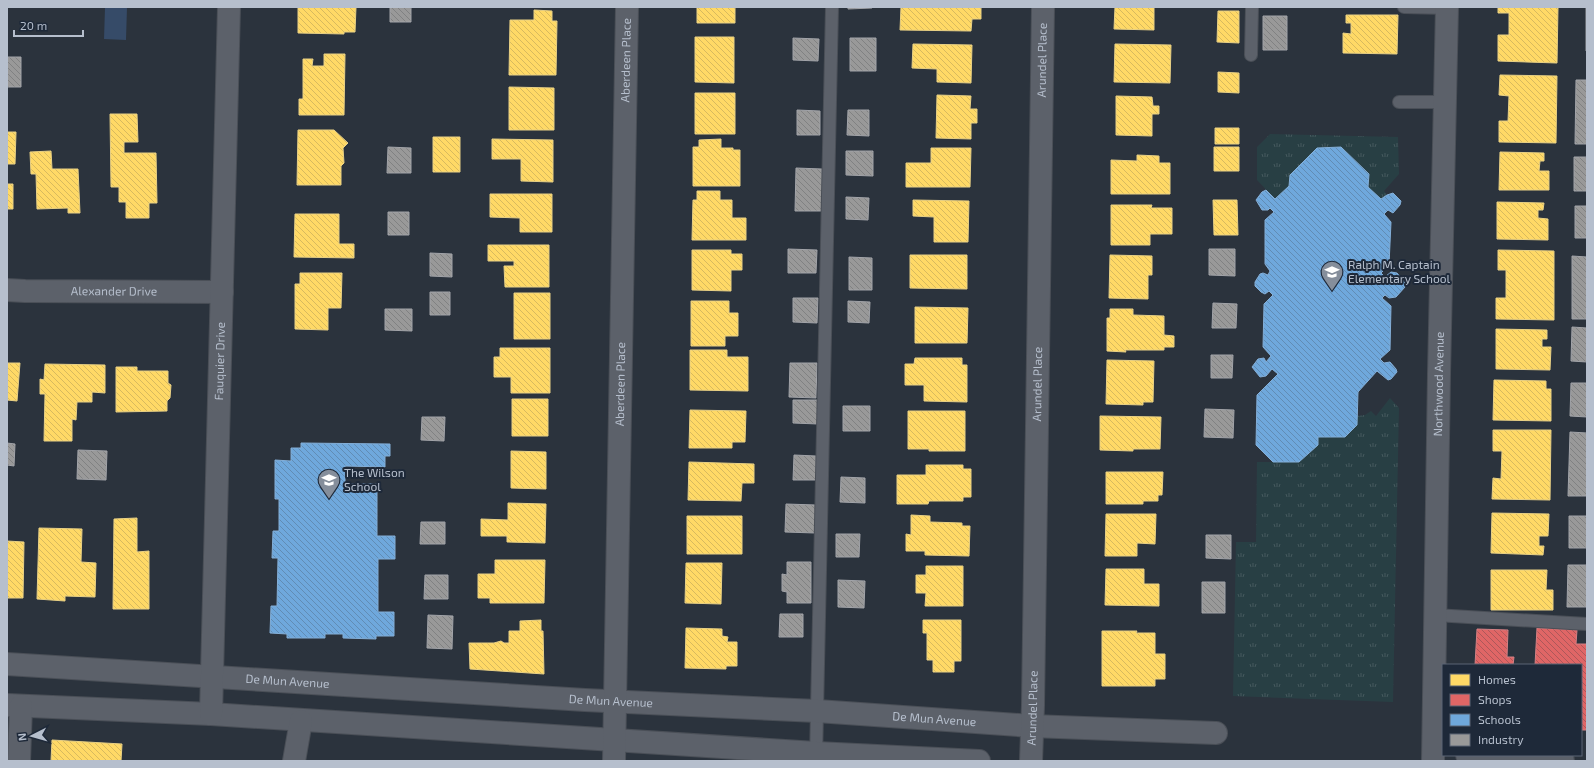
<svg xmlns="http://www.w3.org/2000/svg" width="1594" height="768" font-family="'Exo 2',sans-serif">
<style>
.park{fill:url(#park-tufts)}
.water{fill:#364b68}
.homes{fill:url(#homes-back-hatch);stroke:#e9d185}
.shops{fill:url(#shops-back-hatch);stroke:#d38185}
.schools{fill:url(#schools-back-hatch);stroke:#84afd8}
.industry{fill:url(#industry-back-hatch);stroke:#a2a4a9}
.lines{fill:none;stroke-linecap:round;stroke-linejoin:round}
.lane-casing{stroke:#4a4f57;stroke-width:14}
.street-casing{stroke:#4a4f57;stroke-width:24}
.lane{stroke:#5c616a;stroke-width:12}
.street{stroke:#5c616a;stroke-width:22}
.labels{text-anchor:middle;stroke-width:4;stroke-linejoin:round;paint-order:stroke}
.street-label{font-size:12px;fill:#b6bfcd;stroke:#1e2939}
.poi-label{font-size:12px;fill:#b6bfcd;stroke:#1e2939;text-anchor:start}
</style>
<defs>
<pattern id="park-tufts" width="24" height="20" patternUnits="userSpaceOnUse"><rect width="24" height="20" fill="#283f44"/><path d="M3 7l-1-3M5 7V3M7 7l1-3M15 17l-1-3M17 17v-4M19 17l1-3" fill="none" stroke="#45595e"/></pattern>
<pattern id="homes-back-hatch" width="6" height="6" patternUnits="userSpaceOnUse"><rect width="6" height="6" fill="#ffd966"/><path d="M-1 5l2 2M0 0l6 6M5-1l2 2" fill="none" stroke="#d7b95e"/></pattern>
<pattern id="shops-back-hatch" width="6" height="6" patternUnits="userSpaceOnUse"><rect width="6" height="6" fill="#e06666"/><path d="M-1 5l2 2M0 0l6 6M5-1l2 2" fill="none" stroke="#ad585a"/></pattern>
<pattern id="schools-back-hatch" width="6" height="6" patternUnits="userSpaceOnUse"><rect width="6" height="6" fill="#6fa8dc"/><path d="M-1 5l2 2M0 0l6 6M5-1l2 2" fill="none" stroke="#618cb4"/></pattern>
<pattern id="industry-back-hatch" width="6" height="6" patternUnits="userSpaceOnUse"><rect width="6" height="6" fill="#999"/><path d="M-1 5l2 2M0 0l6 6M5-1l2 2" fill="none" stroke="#808182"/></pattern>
</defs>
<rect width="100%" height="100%" fill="#2b333d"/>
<path class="park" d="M1270 134 1398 137 1399 174 1384 191 1387 195 1381 199 1368 187 1369 174 1341 147 1317 148 1290 175 1289 186 1275 199 1257 180V147Z
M1390 398 1399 408 1393 702 1233 696 1236 542H1256L1257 462H1299L1318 445V437H1345L1357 425V416L1365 415 1371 411 1376 416Z"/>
<path class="water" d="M105 7H127L126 40 104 39Z"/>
<path class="homes" d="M298 7H356L355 32H344V34L298 33Z
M697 7H735V23H697Z
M901 7H981V19H972L971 31 900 30Z
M1115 7H1154V30L1114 29Z
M1498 7H1558L1557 63 1498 61V35H1509V13H1498Z
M534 10 552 11V21H557L556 75H509L510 20H534Z
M1218 11H1239V43L1217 42Z
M1346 15H1398L1397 54 1343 53V33L1351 34V23H1346Z
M695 37H734V83L695 82Z
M913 44 972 45 971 83 937 82V69L912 68Z
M1115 44 1171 45 1170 83 1114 82Z
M324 54H345L344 115H299V99H303V59H313L312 66H324Z
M1218 72 1239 73V93L1218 92Z
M1500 75 1557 76 1556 143 1499 142V121H1508L1509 96 1499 95Z
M509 87 554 88V130H509Z
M695 93H735V134H695Z
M937 95 971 96 970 109H977V123H971V139L936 138Z
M1116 96 1152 97 1153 106H1159V114H1152V136L1116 135Z
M110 114H137L138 142H124V153H156L157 203H149V218H126V202H119V187H111Z
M1215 128H1239V144H1215Z
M298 130H334L348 143 343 148 344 163 341 166V185H297Z
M7 132H16L15 164H7Z
M433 137H460V172H433Z
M492 139 553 140V182L521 181V159H492Z
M721 139V148H733V150H740V186H693V147H699V140Z
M1214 147H1239V171H1214Z
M931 148H971L970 187H906V163H931Z
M51 151 52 169H78L80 213H68V208L37 209 36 174H31L30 152Z
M1500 152 1544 153V161H1540L1539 171H1549V190H1499Z
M1137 155 1159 156V163H1170V194H1111V160L1137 161Z
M7 184H13V209H7Z
M697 191H720V200H732V218H746V240H692L693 200H697Z
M490 194H552V232H520V218L490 217Z
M913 200 969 201 968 242H934V217L913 216Z
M1213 200H1237L1238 235H1214Z
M1497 202 1544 203 1543 210H1538V218L1548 219V240L1497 239Z
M1111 205H1152L1151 208H1172V234H1150V245H1111Z
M295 214H339V244H354V258L294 257Z
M488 245H549V287H505L504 266H514V261H488Z
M692 250H731V254H742V270H731V291L692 290Z
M1498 250 1554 251V320L1496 319V298H1506V270H1498Z
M910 255H967V289L910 288Z
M1110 255 1152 256V275H1148V299L1109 298Z
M300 273H342L341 308H328V330L295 329V284H300Z
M514 293H550V339H514Z
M691 301H729V313H738V336H725V346H691Z
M915 307 968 308 967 343H915Z
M1110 309H1133V315L1164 316V335L1174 336V347H1164V350H1125L1126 352 1107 351V318H1110Z
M1496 329 1547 330V339H1542V347H1551L1550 370 1496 369Z
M500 348H550V393H511V377H494V357H500Z
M690 350H727V357H748V391L690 390Z
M915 358H962V365H967V402L924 401V385H905V364H914Z
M1107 360 1154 361 1153 402H1143V405L1106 404Z
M7 363H20L17 401 7 400Z
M45 364 105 365V393L92 392V402H77L76 420 72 419V441H44L45 394H40V379L44 380Z
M116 367H137V371H168V383L171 385 170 398 167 401V411L116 412Z
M1494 380 1546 381V389H1551V421L1493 420Z
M512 399H548V436H512Z
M690 410 746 411 745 442H732V448H689Z
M908 411H965V451H929V449H908Z
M1100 416 1161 417 1160 449H1133V451L1100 450Z
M1493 430H1551L1550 500 1492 499 1493 478 1501 479 1502 451H1493Z
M511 451 546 452V489L511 488Z
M689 462 754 464V483H742L741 501 688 500Z
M926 465H963V469H971V497H963V501H929L928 504H897V475H926Z
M1106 472H1163L1162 495H1158V501H1143V504H1106Z
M508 503 546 504 545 543 507 542V536H481V519L508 520Z
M1492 513 1549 514 1548 536H1539V546H1544L1543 555 1491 553Z
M1106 514H1156L1155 544 1137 543V556H1105Z
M911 515 930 516V522L962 523V526H970L969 556 925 555V551H906V534L911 535Z
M687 516H742V554H687Z
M137 518V552L149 551V609H113L114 519Z
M39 528 82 529 81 562 96 563 95 597 65 596V601L37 599Z
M7 541 24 542 23 598H7Z
M495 560H545L544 603H490V598H478V574H495Z
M686 563H722L721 604 685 603Z
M926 566H963V606H925L926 593H916V575H926Z
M1106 569H1144V584H1159V606L1105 605Z
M1491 570H1547L1546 590H1553V610H1491Z
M541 620V631H543L544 674 470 669 469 643H494L501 641 504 643H509V631H520V621Z
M923 620H961V661H954V672H933V660H927V633H923Z
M686 628 722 629V636L728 637 727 642H737V666H726V669L685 668Z
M1102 631H1137L1136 633H1155V654H1165V679H1155V686H1102Z
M52 740 122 744 121 761H51Z"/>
<path class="shops" d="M1537 628 1577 630 1576 644H1587V730H1581V665H1535Z
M1477 629 1508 630 1507 657H1514L1513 665H1475Z"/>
<path class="schools" d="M1341 147 1369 174 1368 187 1381 199 1387 195 1393 193 1401 201 1400 205 1393 213 1388 210 1384 214 1391 222 1389 265 1381 273 1385 277 1391 272 1397 273 1405 283V287L1396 297 1389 298 1385 295 1382 298 1391 306 1390 350 1380 359 1384 363 1390 362 1396 369 1397 372 1391 379 1388 380 1377 371 1358 392 1357 425 1345 437H1318V445L1299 462H1273L1256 445 1257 395 1278 374 1272 369 1266 376 1260 377 1252 367 1258 359 1264 358 1266 362 1271 356 1263 347 1264 304 1273 295 1269 291 1265 294 1261 292 1255 286V282L1260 274 1263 273 1268 275 1270 271 1265 264V220L1274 212 1270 208 1268 210H1262L1256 200 1262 192 1266 190 1275 199 1289 186 1290 175 1317 148Z
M301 443 390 444V456H385V467L345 466V484H377V536H395V559H378V612H394V636H376V639L343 638V634H325V638H287V634L270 633 271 606H277L278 558H272L273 531H279V499H275V460L291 461V448H301Z"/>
<path class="industry" d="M390 7H411V22H390Z
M848 7H872V8L848 9Z
M1586 7H1587V51H1586Z
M1263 16H1287V50H1263Z
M793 38 819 39 818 61 793 60Z
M850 38H876V71H850Z
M7 57H21V87H7Z
M1576 80H1587V144H1575Z
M797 110 820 111V135H797Z
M848 110H869V136L847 135Z
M388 147 411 148V173H387Z
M846 151H873V176L846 175Z
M1574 157H1587V191H1574Z
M796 168 822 169V211H795Z
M846 197 869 198 868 220 846 219Z
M1575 206H1587V238H1575Z
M388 212H409V235H388Z
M788 249 817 250 816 273H788Z
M1209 249H1235V276L1209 275Z
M430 253 452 254V277L430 276Z
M1572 256 1587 257V319H1572Z
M849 257 872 258V290H849Z
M430 292H450V315H430Z
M793 298H818L817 323 793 322Z
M848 301 870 302 869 323 848 322Z
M1213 303 1237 304 1236 328H1212Z
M385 309H412V331L385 330Z
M1572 327 1587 328V362L1571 361Z
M1211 355H1233L1232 378H1211Z
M790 363H817L816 398 789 397Z
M1571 383H1587V417L1570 416Z
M793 400H818V424L793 423Z
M843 406H870V431H843Z
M1205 409 1234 410 1233 438 1204 437Z
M422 417H445L444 441 421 440Z
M1570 432 1587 433V496H1568Z
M7 443 15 444 14 466 7 465Z
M78 450 107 451 106 480 77 479Z
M794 455 816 456V480H793Z
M841 477 865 478V503L840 502Z
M786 504 816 505 815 533 785 532Z
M1569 516H1587V548H1569Z
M421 522H445V544H420Z
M836 534H860L859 557H836Z
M1206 535H1231V559L1206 558Z
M787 562H811V603H787V592L782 591V574L787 575Z
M1568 565H1587V607H1567Z
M425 575H448V599H424Z
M838 580 865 581 864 608 838 607Z
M1202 582H1225V613H1202Z
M780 614H803V637H779Z
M428 615 453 616 452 649 427 648Z"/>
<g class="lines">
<g class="lane-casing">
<path id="lane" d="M1404 7 1447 8
M1251 55 1252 7
M1399 102H1445
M1435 615 1587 624
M816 758 832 7"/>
</g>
<g class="street-casing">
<g id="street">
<path id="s1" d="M7 290 25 291 222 292"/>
<path id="s2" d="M7 664 585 700 817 711 1032 726 1216 733"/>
<path d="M7 705 211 714 816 753 979 761"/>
<path id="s3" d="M211 714 229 7"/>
<path d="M1467 755 1563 761"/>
<path d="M19 761 21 706"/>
<path d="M294 761 301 721"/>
<path id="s4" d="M614 761 627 7"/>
<path id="s5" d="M1031 761 1033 705 1043 7"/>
<path id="s6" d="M1433 761 1439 374 1447 7"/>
</g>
</g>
<use href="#lane" class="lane"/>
<use href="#street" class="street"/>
</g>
<defs>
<g id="school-pin" transform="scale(1.15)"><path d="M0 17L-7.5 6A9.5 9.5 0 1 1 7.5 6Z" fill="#858e9b" stroke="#1e2939"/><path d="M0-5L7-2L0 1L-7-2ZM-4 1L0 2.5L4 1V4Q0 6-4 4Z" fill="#fff"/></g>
</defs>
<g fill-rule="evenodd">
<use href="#school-pin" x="1332" y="272"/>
<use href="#school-pin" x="329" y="480"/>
</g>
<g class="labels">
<g class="street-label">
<text dy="4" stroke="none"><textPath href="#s4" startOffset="701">Aberdeen Place</textPath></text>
<text dy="4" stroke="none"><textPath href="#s5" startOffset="701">Arundel Place</textPath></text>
<text dy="4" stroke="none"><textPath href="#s1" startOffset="107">Alexander Drive</textPath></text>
<text dy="4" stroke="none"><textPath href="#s3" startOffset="353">Fauquier Drive</textPath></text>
<text dy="4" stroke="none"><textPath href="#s4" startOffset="377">Aberdeen Place</textPath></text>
<text dy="4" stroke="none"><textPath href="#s5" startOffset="377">Arundel Place</textPath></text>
<text dy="4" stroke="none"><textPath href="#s6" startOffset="377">Northwood Avenue</textPath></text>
<text dy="4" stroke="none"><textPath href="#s2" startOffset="281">De Mun Avenue</textPath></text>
<text dy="4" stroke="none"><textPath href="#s2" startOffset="605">De Mun Avenue</textPath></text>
<text dy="4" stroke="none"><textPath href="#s5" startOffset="53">Arundel Place</textPath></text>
<text dy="4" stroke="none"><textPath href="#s2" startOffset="929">De Mun Avenue</textPath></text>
</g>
<g class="poi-label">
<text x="1348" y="269">Ralph M. Captain<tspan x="1348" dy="14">Elementary School</tspan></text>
<text x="344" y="477">The Wilson<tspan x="344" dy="14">School</tspan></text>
</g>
</g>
<rect width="1594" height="768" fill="none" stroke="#b6bfcd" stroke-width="16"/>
<rect x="1442" y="664" width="140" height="92" fill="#1e2939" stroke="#5b6574"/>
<rect x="1450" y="674" width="20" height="12" fill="#ffd966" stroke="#5b6574"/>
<text x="1478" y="684" font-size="12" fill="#b6bfcd">Homes</text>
<rect x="1450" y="694" width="20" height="12" fill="#e06666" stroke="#5b6574"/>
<text x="1478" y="704" font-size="12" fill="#b6bfcd">Shops</text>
<rect x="1450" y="714" width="20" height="12" fill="#6fa8dc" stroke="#5b6574"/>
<text x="1478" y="724" font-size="12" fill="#b6bfcd">Schools</text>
<rect x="1450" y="734" width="20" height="12" fill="#999999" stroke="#5b6574"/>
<text x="1478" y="744" font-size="12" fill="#b6bfcd">Industry</text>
<g transform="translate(32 736) rotate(264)" stroke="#1e2939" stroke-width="3" paint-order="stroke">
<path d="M0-3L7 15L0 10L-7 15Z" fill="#b6bfcd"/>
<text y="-6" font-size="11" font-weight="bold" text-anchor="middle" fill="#b6bfcd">N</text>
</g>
<path d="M14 30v6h69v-6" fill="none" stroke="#b6bfcd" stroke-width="2"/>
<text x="20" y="30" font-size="12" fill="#b6bfcd" stroke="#1e2939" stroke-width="3" paint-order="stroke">20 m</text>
</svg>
